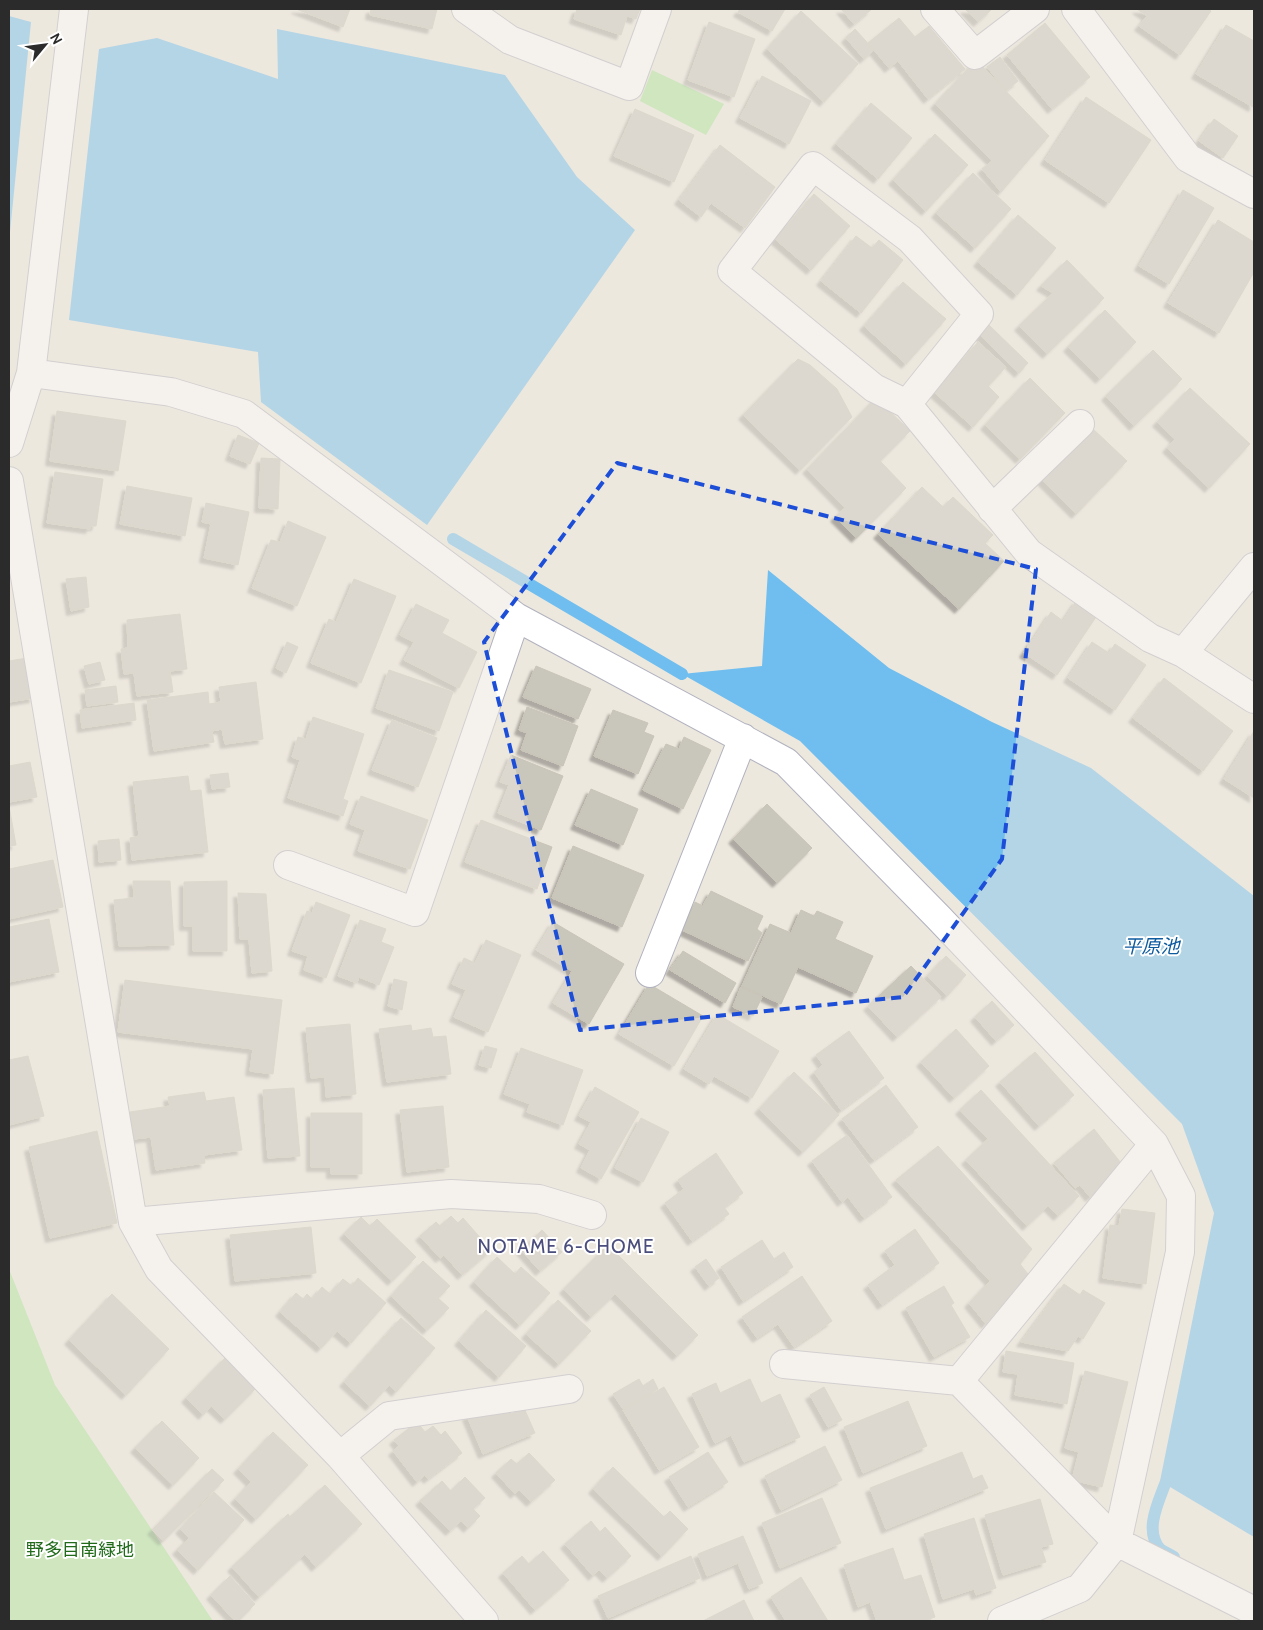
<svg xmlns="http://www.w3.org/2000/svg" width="1263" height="1630" font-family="Cabin,'Noto Sans JP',sans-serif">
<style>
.green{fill:#aae49a}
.water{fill:#70beef}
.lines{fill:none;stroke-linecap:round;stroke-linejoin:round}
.stream{stroke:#70beef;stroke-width:12}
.building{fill:#c9c6bc;stroke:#c9c5b7;filter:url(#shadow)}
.minor-casing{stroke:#b1b2bf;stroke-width:30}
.minor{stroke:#fff;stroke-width:28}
.marked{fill:none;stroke:#1d4ed8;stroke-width:4;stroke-dasharray:10 6;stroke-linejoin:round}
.labels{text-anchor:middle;stroke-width:4;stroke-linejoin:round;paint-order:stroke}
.park-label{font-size:18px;fill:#216a1a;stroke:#fff}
.water-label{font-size:19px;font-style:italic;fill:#0d5a9e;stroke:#fff}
.neighbourhood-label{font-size:19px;letter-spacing:1px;fill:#4b4e7d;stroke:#fff}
</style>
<defs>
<filter id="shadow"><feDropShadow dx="-4.5" dy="4.5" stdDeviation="1" flood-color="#0004"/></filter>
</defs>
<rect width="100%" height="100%" fill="#ede8de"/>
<path class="green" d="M652 70 724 104 706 135 640 101Z
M9 1269 55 1385 213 1621H9Z"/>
<path class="water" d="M9 16 31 22 9 242Z
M277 29 505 75 577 177 635 230 427 525 261 402 258 352 69 320 99 49 157 38 278 79Z
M768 570 889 668 992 722 1091 768 1254 896V1537L1160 1481 1214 1213 1182 1124 800 741 682 674 762 666Z"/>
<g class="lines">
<path class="stream" d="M453 539 682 674
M1165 1484C1158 1503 1144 1531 1160 1549 1164 1552 1170 1554 1174 1557"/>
</g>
<path class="building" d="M296 9H350L343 27Z
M371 9H437L432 29 370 15Z
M577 9H640L636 19 627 16 621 35 574 19Z
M740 9H785L772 31 738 12Z
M841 9H872L854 24Z
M965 9H992L978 22Z
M1137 9H1208L1211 11 1180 55 1139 26 1147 16Z
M801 11 858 64 824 102 767 49Z
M899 18 915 37 929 26 965 69 928 99 898 61 889 68 868 43Z
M709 22 755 39 734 97 688 80Z
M1045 23 1090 77 1052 109 1007 55Z
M1226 25 1254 41V105L1253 107 1196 74Z
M855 29 874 50 864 59 846 38Z
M1000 57 1018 81 1006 91 987 67Z
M976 60 1049 136 1001 192 982 169 992 161 935 104Z
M762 76 811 101 789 144 740 118Z
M1086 97 1151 140 1109 203 1045 160Z
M871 103 912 138 878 179 836 144Z
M635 109 694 135 674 182 614 156Z
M1214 119 1238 136 1223 158 1199 141Z
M935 134 968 165 926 211 893 180Z
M720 145 775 187 745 228 711 203 701 217 679 200Z
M973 173 1011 209 975 248 936 213Z
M1183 190 1214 208 1169 284 1139 266Z
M814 194 850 226 811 270 775 239Z
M1018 215 1056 248 1017 295 978 262Z
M1218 220 1254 242V272L1219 333 1168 303Z
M856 236 872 248 879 240 903 260 861 313 821 281Z
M1067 260 1104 298 1047 354 1019 326 1053 293 1041 286Z
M903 282 946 319 906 364 864 326Z
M1105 310 1136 342 1100 379 1068 347Z
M988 324 1028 363 1019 373 979 334Z
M978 342 1006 367 988 386 999 397 973 427 934 392Z
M1153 350 1182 379 1134 426 1106 396Z
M798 359 810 365 837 389 852 417 800 470 743 415Z
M1030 378 1065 413 1020 459 985 425Z
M1190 388 1250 444 1209 488 1167 448 1175 439 1157 422Z
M876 398 910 431 880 461 906 488 856 538 835 517 845 508 807 469Z
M57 411 126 421 118 471 50 461Z
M1091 427 1127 461 1076 514 1041 479Z
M238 435 259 443 250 464 230 456Z
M261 458 280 459 278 509 259 508Z
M55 472 103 479 96 526H91L90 529 47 523Z
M127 486 192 498 185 536 120 524Z
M922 487 943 507 953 497 993 535 985 543 1004 561 959 609 878 534Z
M206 503 249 512 238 565 204 558 211 524 202 522Z
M288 521 326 537 297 606 252 588 271 540 280 542Z
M86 577 89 607 71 611 66 579Z
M354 579 396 596 361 683 311 663 329 619 336 622Z
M1077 600 1098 614 1057 675 1024 653 1051 612 1063 621Z
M416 604 449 620 442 633 477 652 459 688 404 660 414 642 400 635Z
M180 614 187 669 170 671 173 692 137 696 134 673 124 674 121 649 128 648 127 620Z
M287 642 298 647 286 673 276 668Z
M1092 642 1109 653 1115 644 1146 665 1115 710 1068 678Z
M27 658 34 698 9 702V661Z
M100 662 105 680 89 684 84 666Z
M536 666 591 689 578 719 523 697Z
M389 670 453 692 439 731 376 708Z
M1164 678 1233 731 1203 771 1133 718Z
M256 682 263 739 225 744 222 729 212 731 214 742 154 751 147 700 208 692 209 704 221 702 219 687Z
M116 686 118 702 87 706 85 690Z
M134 703 136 720 82 728 80 710Z
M527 707 578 726 563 766 521 750 527 733 519 730Z
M613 710 648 723 644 732 654 736 638 774 594 756Z
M313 717 364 734 343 799 348 801 343 816 288 798 300 760 292 757 298 737 306 739Z
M392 720 437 738 418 787 372 770Z
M1254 731V798L1224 779Z
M684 737 711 750 683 809 643 790 666 744 679 749Z
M511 755 563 776 541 830 498 813 509 785 500 782Z
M30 762 37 797 9 802V766Z
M228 773 230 787 212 789 210 775Z
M188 776 190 791 201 790 208 852 132 860 130 838 139 836 133 782Z
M591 789 638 809 623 845 575 825Z
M361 796 428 820 410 869 358 851 365 830 350 824Z
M767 804 812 848 777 883 733 839Z
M9 806 16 845 9 846Z
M481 820 552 847 537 889 465 862Z
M119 839 121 860 99 862 98 841Z
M573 846 644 875 622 927 552 898Z
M53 860 63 907 9 919V869Z
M133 881H170L174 945 119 946 114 900 134 898Z
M227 881V951H193V926H184V882Z
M711 891 763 916 757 929 762 933 748 961 682 930 695 902 703 906Z
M238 893 266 894 272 971 252 973 249 939H240Z
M316 902 350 915 326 978 304 970 308 956 292 951 307 911 312 913Z
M801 910 814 916 817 911 843 922 835 939 873 956 856 993 798 967 781 1004 742 986 770 924 791 933Z
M49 919 59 972 9 982V927Z
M360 920 386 929 381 942 394 947 379 985 359 977 357 983 338 976Z
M553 922 624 964 589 1024 553 1003 572 971 536 950Z
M486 940 521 955 488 1032 454 1017 466 990 452 984 464 958 475 963Z
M683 951 736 983 725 1003 670 970Z
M946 956 966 975 947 996 927 976Z
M911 966 941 997 897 1037 868 1006Z
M394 979 407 982 402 1010 388 1006Z
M125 980 282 1000 273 1074 250 1071 253 1049 118 1032Z
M649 984 703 1016 674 1066 619 1034Z
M741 987 762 997 753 1016 733 1007Z
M992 1001 1014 1025 996 1041 975 1017Z
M717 1014 779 1051 752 1098 714 1076 709 1084 684 1069Z
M350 1024 356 1094 326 1097 325 1077 311 1078 306 1028Z
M411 1025 412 1031 431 1028 433 1037 446 1036 451 1074 387 1082 379 1029Z
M956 1029 989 1066 954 1098 921 1062Z
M849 1031 884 1078 841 1110 814 1072 823 1065 816 1055Z
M485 1046 497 1049 491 1068 479 1065Z
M521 1048 583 1070 563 1125 527 1112 530 1104 504 1094Z
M1035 1052 1074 1095 1039 1126 1000 1082Z
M28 1056 44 1116 9 1125V1060Z
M794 1072 839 1115 803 1152 759 1109Z
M886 1085 918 1127 874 1160 842 1119Z
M595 1087 639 1112 601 1179 581 1168 590 1150 579 1144 591 1122 579 1116Z
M294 1088 300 1156 268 1158 263 1090Z
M981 1090 1079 1196 1058 1216 1048 1206 1027 1226 966 1160 988 1139 960 1110Z
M204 1092 206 1101 234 1097 242 1150 204 1155 205 1163 156 1170 151 1137 134 1139 130 1112 170 1106 168 1097Z
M443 1106 449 1167 407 1172 400 1110Z
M311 1113H362V1174H331V1167H311Z
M641 1118 669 1132 643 1182 615 1168Z
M1094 1129 1125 1168 1090 1197 1080 1185 1075 1188 1054 1163Z
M97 1131 117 1223 50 1238 29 1147Z
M847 1135 892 1197 864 1218 848 1197 842 1202 812 1161Z
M938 1146 1032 1249 1020 1264 1028 1274 986 1324 969 1303 990 1281 896 1180Z
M716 1153 743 1193 724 1207 729 1214 692 1241 665 1203 684 1189 678 1180Z
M1122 1209 1155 1213 1146 1284 1103 1278 1110 1225 1119 1226Z
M451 1216 458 1223 463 1218 491 1250 462 1275 444 1255 440 1258 420 1236 436 1222 440 1226Z
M361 1217 370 1226 377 1219 416 1257 392 1281 344 1234Z
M311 1227 316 1273 235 1281 230 1235Z
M915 1229 939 1263 882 1305 868 1285 895 1265 885 1251Z
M542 1230 562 1252 540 1271 521 1250Z
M762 1240 774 1259 784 1252 793 1267 743 1301 721 1267Z
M608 1245 698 1335 677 1356 615 1294 591 1317 564 1289Z
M497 1257 515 1274 521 1267 550 1293 520 1325 474 1282Z
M706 1259 719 1278 709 1286 695 1267Z
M423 1261 450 1286 438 1298 449 1308 427 1330 391 1296Z
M802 1276 832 1321 794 1347 778 1324 757 1338 742 1317Z
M358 1278 386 1303 351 1343 337 1331 321 1348 280 1312 296 1293 303 1299 307 1294 312 1299 322 1287 330 1294 343 1279 352 1286Z
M1064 1284 1080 1295 1083 1290 1105 1303 1083 1339 1078 1336 1068 1351 1021 1342Z
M944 1286 954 1303 951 1305 970 1337 934 1357 906 1308Z
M112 1294 169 1349 126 1395 69 1340Z
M558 1300 591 1331 559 1364 526 1334Z
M486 1310 526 1346 499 1377 459 1341Z
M401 1318 435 1348 396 1392 389 1385 370 1406 344 1382Z
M1006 1351 1074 1363 1067 1404 1015 1395 1018 1374 1003 1372Z
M226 1357 257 1387 225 1419 211 1406 203 1415 186 1398Z
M1085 1371 1128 1382 1102 1487 1072 1480 1079 1452 1065 1448Z
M639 1379 643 1386 653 1379 658 1389 623 1409 613 1394Z
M750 1379 761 1403 780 1394 800 1437 744 1462 731 1435 715 1443 692 1394 716 1383 720 1393Z
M664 1387 699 1447 659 1470 623 1410Z
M824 1387 842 1420 828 1427 810 1395Z
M505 1400 511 1414 524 1408 535 1433 483 1454 467 1416Z
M908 1401 927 1446 863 1473 844 1427Z
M162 1421 199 1458 173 1485 135 1448Z
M417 1422 425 1432 433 1426 441 1435 445 1431 462 1453 428 1479 425 1475 417 1482 393 1451 399 1446 394 1440Z
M273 1432 308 1465 256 1519 235 1499 251 1482 238 1469Z
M825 1446 842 1480 781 1510 765 1476Z
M708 1452 728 1482 688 1507 669 1477Z
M962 1452 973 1479 982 1475 988 1488 886 1529 870 1488Z
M529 1453 555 1480 531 1502 519 1490 515 1494 496 1473 511 1459 517 1464Z
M613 1467 664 1517 670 1511 688 1529 662 1556 593 1489Z
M212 1469 224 1480 163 1541 152 1530Z
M465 1477 485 1498 473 1509 480 1516 468 1528 461 1521 450 1531 420 1501 442 1481 451 1491Z
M325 1485 362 1524 316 1567 305 1554 259 1597 232 1567 288 1514 290 1517Z
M214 1492 244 1520 198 1570 177 1550 189 1538 180 1529Z
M822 1498 841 1543 780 1568 762 1523Z
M1040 1499 1053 1544 1041 1547 1046 1562 1003 1575 985 1515Z
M974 1518 996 1588 976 1595 974 1589 943 1599 924 1534Z
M591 1521 600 1532 605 1527 631 1556 607 1578 599 1570 593 1576 565 1544Z
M743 1536 763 1583 749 1589 738 1563 707 1576 698 1554Z
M893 1548 904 1580 921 1575 935 1617 923 1621H877L870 1602 858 1607 844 1565Z
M543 1551 569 1580 535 1610 503 1573 522 1556 529 1564Z
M691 1556 700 1578 608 1618 598 1596Z
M230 1576 255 1604 238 1621H235L211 1595Z
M801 1577 828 1621H786L771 1597Z
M744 1600 754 1621H703Z"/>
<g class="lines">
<g class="minor-casing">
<path id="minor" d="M466 9 510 40 629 86 657 9
M935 9 975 55 1035 9
M1076 9 1188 158 1254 194
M31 373 171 392 244 414 516 617 786 762 938 917 1154 1144 1181 1196 1180 1252 1117 1542 1080 1588 1002 1621
M907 404 979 314 910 239 813 166 732 271 874 388 907 404 1029 553 1150 638 1183 653
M9 443 31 373 74 9
M9 481 133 1222 159 1269 340 1456 484 1621
M992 509 1080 424
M1254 567 1183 653 1254 699
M288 865 415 912 516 617
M650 973 743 738
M133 1222 451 1194 539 1199 592 1215
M784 1364 959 1381 1117 1542 1254 1611
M959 1381 1154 1144
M340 1456 389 1416 569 1389"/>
</g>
<use href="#minor" class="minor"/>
</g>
<path d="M0 0H1263V1630H0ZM617 463 1036 569 1002 859 903 997 580 1030 484 642Z" fill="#ede8de" fill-opacity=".55" fill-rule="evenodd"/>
<path class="marked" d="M617 463 1036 569 1002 859 903 997 580 1030 484 642Z"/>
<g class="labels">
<g class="park-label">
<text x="80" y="1556">野多目南緑地</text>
</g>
<g class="water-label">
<text x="1151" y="953">平原池</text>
</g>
<g class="neighbourhood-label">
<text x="566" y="1253">NOTAME 6-CHOME</text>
</g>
</g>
<rect width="1263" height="1630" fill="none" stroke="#2b2b2b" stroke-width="20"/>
<g transform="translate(45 45) rotate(61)" stroke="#ffffff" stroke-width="4" paint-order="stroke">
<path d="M0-4L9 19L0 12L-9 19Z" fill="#2b2b2b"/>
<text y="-8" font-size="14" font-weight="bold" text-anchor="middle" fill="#2b2b2b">N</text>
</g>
</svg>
